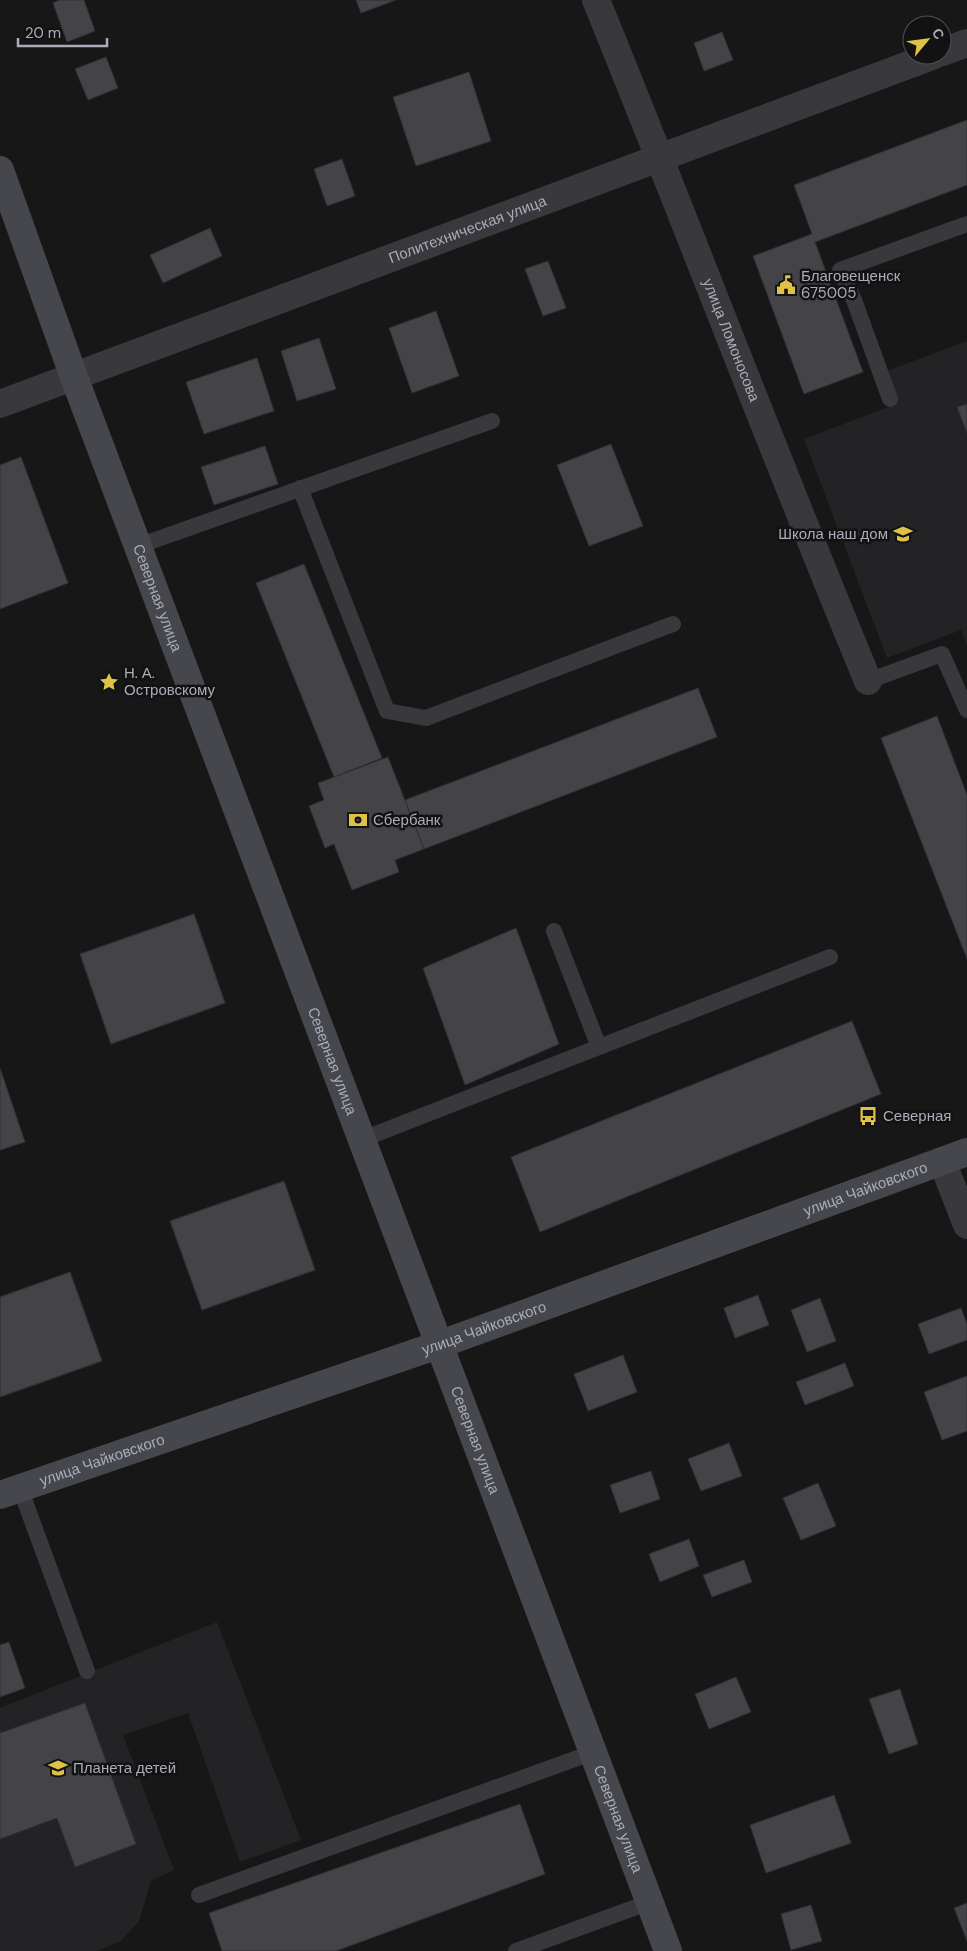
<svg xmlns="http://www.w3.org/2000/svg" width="967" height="1951" font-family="'DM Sans',sans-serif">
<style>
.built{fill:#232325}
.building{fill:#444448;stroke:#313134}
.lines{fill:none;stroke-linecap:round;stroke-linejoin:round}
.service{stroke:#38383d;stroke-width:16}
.minor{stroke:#38383d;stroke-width:28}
.secondary{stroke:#46474d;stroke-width:28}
.labels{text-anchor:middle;stroke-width:5;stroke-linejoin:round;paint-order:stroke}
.street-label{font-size:15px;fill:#aaacb7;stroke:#121213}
.poi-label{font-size:15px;fill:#aaacb7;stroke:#121213;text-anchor:start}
</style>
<rect width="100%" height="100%" fill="#171718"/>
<path class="built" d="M967 341V646L961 630 887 658 804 439 896 404 884 372Z
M217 1622 301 1840 240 1862 188 1713 123 1735 174 1870 151 1881 139 1921 121 1941 96 1951H0V1708Z"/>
<path class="building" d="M59 0H84L95 31 67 42 53 3Z
M356 0H396L361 13Z
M722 32 733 60 704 71 694 43Z
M106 57 118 88 88 100 75 69Z
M469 72 491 141 416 166 393 97Z
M967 120V185L815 242 863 372 804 394 753 256 812 234 794 185Z
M342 159 355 196 327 206 314 169Z
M210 228 222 256 163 283 150 255Z
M548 261 566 308 543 316 525 269Z
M436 311 459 376 412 393 389 328Z
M319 338 336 389 297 401 281 351Z
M257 358 274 411 204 434 186 382Z
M967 404V433L957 407Z
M611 444 643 526 589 546 557 465Z
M265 446 278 484 214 505 201 467Z
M21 457 68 583 0 609V465Z
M304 564 382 758 334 777 256 583Z
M698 688 717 737 424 849 405 800Z
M937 716 967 795V959L881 738Z
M388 757 424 849 395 860 399 872 352 890 334 844 325 848 309 806 324 800 318 783Z
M194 914 225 1003 111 1044 80 954Z
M194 914 225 1003 111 1044 80 954Z
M516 928 559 1044 465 1085 423 968Z
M852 1021 881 1094 540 1232 511 1157Z
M0 1068 25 1142 0 1150Z
M284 1181 315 1270 202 1310 170 1221Z
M284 1181 315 1270 202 1310 170 1221Z
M70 1272 102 1361 0 1397V1297Z
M70 1272 102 1361 0 1397V1297Z
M758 1295 769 1325 735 1338 724 1308Z
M820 1298 836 1341 807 1352 791 1310Z
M961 1308 967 1324V1340L929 1354 918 1324Z
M623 1355 637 1392 588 1411 574 1374Z
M845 1363 854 1386 805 1405 796 1382Z
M967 1376V1431L942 1440 924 1392Z
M729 1443 742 1476 701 1491 688 1459Z
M651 1471 660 1499 620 1513 610 1485Z
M818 1483 836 1526 801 1540 783 1498Z
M689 1539 699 1566 660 1582 649 1554Z
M744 1560 752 1582 712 1597 703 1575Z
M9 1642 25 1688 0 1697V1645Z
M736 1677 751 1712 709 1729 695 1694Z
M900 1689 918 1744 889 1754 869 1699Z
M85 1703 136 1844 75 1867 57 1818 0 1839V1733Z
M834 1795 851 1843 766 1873 750 1825Z
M520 1804 545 1874 336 1951H222L209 1913Z
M967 1903V1941L954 1908Z
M811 1905 822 1941 791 1950 781 1914Z"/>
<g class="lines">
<path class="service" d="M890 399 854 300 840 270 967 224
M300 488 387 711 426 718 673 624
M138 546 492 421
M868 681 942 654 967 710
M554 931 599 1047
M363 1139 830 957
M20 1488 87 1671
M199 1895 594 1752
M516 1951 650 1902"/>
<g class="minor">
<path id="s1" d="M596 0C688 226 774 455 868 681"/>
<path d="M942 52 967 43"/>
<path id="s2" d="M0 404 935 55"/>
<path d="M942 1161 967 1225"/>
</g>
<g class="secondary">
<path id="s3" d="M0 170 74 377 668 1951"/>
<path id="s4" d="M0 1495 441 1344 967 1152"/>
</g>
</g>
<defs>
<g id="civic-bare" transform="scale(1.5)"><path d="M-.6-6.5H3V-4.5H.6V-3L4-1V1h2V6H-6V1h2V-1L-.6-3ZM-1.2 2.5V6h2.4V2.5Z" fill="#e0c147" stroke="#121213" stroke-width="2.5" paint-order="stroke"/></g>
<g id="school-bare" transform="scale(1.5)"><path d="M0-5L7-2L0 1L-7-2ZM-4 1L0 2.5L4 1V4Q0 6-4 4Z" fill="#e0c147" stroke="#121213" stroke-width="2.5" paint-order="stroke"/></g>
<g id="sight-bare" transform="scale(1.5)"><path d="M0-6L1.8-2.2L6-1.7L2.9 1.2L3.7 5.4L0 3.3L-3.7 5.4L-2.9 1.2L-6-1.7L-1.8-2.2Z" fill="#e0c147" stroke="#121213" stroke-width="2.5" paint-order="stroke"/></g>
<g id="bank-bare" transform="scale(1.5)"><path d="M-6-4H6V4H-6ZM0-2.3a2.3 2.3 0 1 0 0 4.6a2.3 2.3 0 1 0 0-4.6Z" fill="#e0c147" stroke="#121213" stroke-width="2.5" paint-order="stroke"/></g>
<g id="bus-bare" transform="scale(1.5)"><path d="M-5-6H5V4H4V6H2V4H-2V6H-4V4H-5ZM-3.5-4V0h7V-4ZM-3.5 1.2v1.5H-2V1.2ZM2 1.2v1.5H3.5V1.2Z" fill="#e0c147" stroke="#121213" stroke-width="2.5" paint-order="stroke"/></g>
</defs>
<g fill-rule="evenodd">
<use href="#civic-bare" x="786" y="285"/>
<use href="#school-bare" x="903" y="534"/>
<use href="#sight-bare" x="109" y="682"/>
<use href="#bank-bare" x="358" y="820"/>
<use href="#bus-bare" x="868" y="1116"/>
<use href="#school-bare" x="58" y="1768"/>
</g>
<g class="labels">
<g class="street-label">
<text dy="5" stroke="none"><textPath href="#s2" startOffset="499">Политехническая улица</textPath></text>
<text dy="5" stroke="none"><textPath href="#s1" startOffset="366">улица Ломоносова</textPath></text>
<text dy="5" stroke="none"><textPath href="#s3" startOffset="456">Северная улица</textPath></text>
<text dy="5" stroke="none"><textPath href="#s3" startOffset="951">Северная улица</textPath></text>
<text dy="5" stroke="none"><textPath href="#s4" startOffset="918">улица Чайковского</textPath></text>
<text dy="5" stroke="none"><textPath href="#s4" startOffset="512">улица Чайковского</textPath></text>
<text dy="5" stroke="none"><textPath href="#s3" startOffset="1356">Северная улица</textPath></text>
<text dy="5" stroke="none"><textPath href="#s4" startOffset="108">улица Чайковского</textPath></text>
<text dy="5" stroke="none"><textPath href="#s3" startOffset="1761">Северная улица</textPath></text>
</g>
<g class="poi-label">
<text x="801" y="281">Благовещенск<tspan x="801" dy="17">675005</tspan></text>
<text x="888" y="539" text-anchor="end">Школа наш дом</text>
<text x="124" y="678">Н. А.<tspan x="124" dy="17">Островскому</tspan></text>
<text x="373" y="825">Сбербанк</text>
<text x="883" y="1121">Северная</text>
<text x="73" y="1773">Планета детей</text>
</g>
</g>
<g transform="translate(927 40) rotate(61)"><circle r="24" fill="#121213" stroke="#4f5055"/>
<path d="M0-4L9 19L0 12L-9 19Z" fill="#e0c147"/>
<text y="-8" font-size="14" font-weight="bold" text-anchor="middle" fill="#aaacb7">С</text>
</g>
<path d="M18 38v8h89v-8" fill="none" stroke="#aaacb7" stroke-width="2.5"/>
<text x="25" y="38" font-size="15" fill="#aaacb7" stroke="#121213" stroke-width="4" paint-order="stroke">20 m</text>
</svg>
